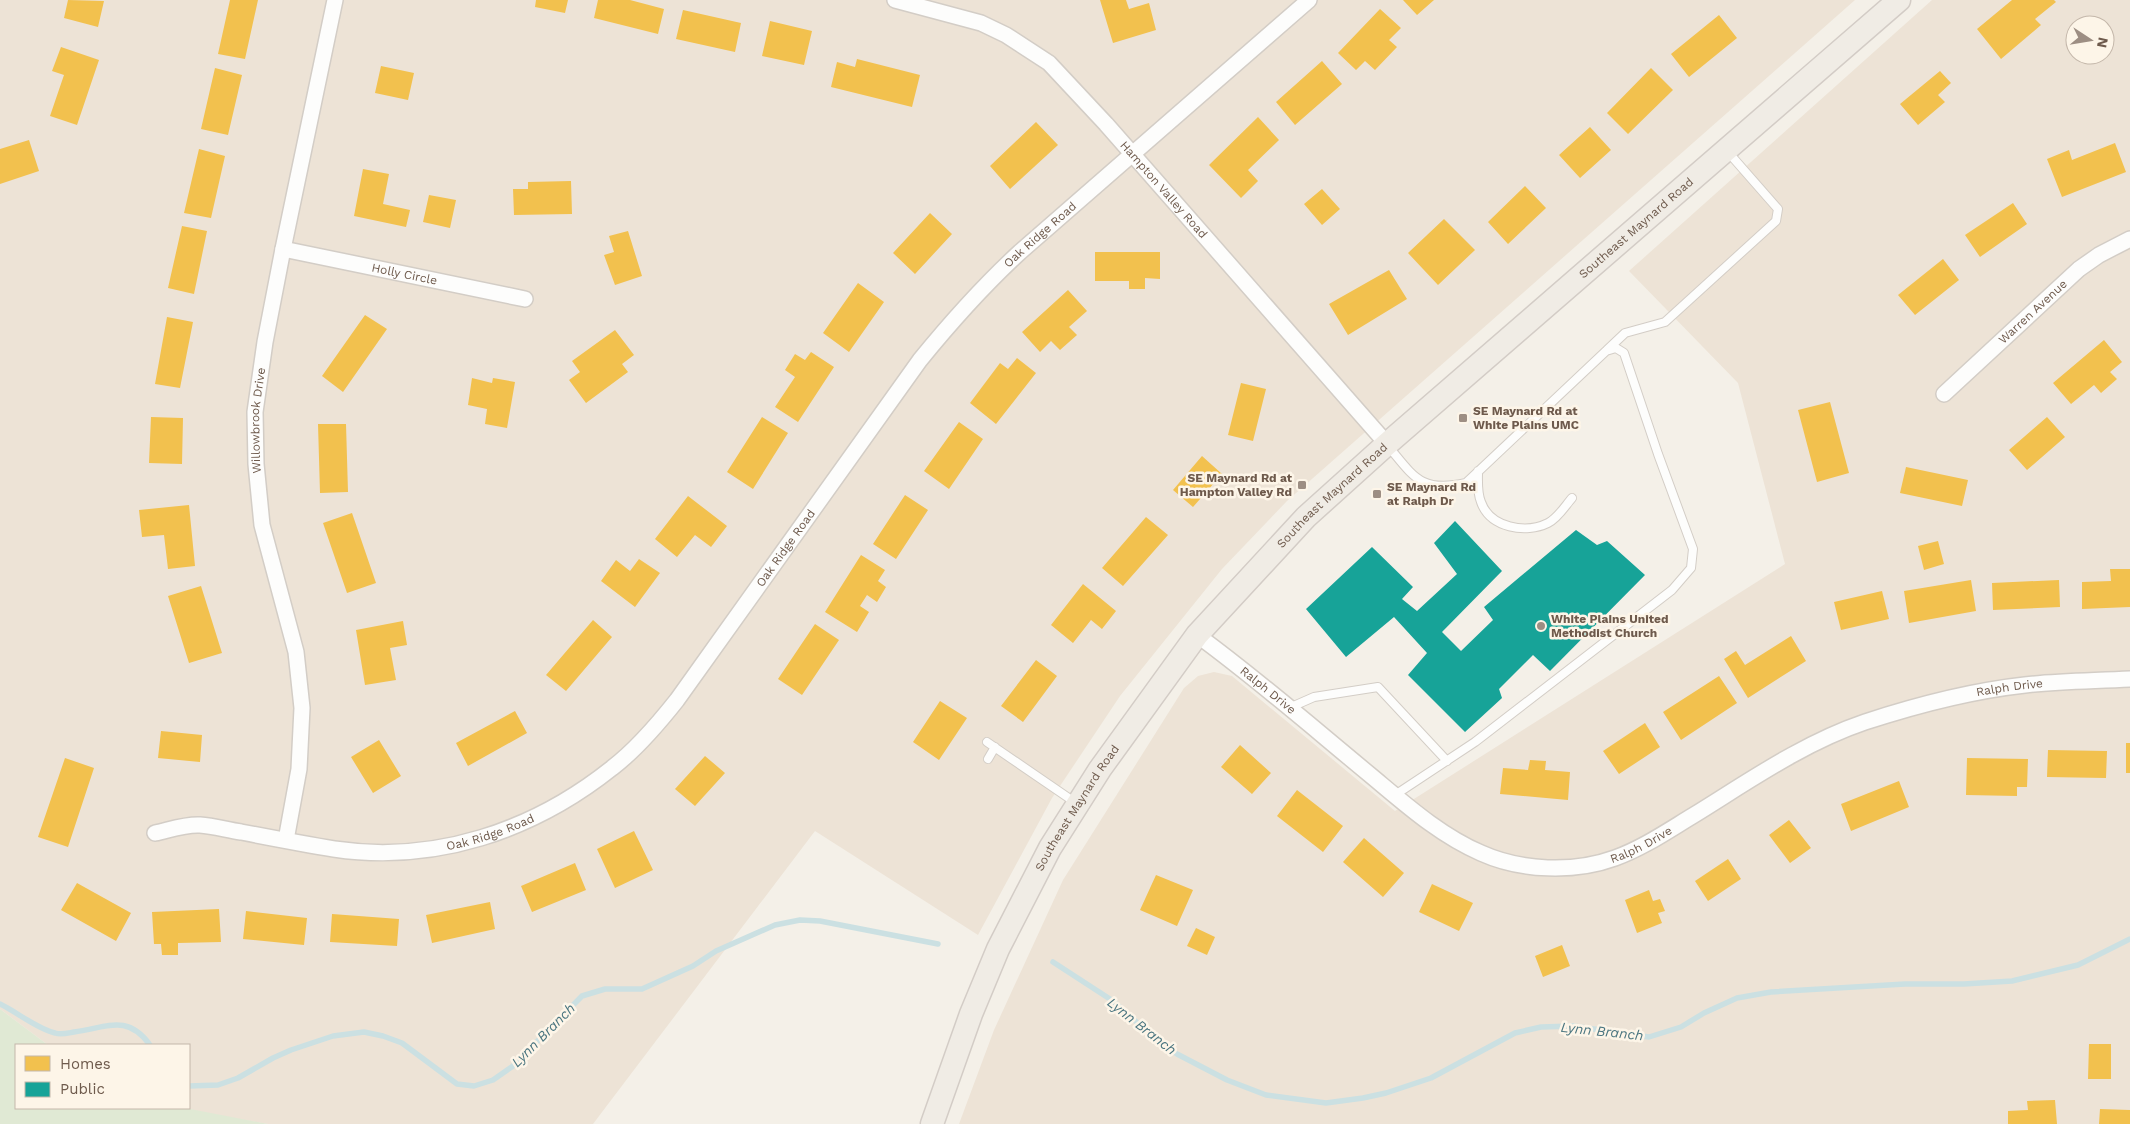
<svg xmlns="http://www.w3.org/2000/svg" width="2130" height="1124" font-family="'Work Sans',sans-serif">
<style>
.residential{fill:#ede3d6;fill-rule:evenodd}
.green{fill:#e0e9d4}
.homes{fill:#f2c14e}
.public{fill:#17a398}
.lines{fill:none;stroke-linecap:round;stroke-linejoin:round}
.stream{stroke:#cbe0e2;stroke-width:5.5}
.service-casing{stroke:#d3cdc6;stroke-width:10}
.minor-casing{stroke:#d3cdc6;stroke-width:18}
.primary-casing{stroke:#d3ccc6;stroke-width:25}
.service{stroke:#fdfdfc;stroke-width:8}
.minor{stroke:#fdfdfc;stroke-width:15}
.primary{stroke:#f0ece5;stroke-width:22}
.poi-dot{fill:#9d8e83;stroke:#fdf5e8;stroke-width:2}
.labels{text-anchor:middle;stroke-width:5;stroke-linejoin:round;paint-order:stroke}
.street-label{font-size:12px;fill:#6e5a4c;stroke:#fdf5e8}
.poi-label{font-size:12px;font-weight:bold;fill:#6e5a4c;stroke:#fdf5e8;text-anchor:start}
.water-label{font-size:14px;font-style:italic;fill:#49747f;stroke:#fdf5e8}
</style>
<rect width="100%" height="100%" fill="#f4f0e8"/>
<path class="residential" d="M0 0H1855L1287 501 1222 569 1120 696 1052 798 978 935 815 831 593 1124H268L209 1114 185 1108H189V1045H48L0 1009Z
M1932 0H2130V1124H959L994 1030 1063 880 1184 688 1198 676 1214 672 1232 676 1395 811 1785 564 1738 383 1629 271ZM2075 25H2105V55H2075Z"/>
<path class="green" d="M0 1009 48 1045H16V1108H185L268 1124H0Z"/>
<path class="homes" d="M68 0 104 1 98 27 64 18Z
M230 0H258L245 59 218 54Z
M536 0H568L565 13 535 7Z
M598 0H630L664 9 658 34 594 18Z
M1100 0H1126L1129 9 1149 3 1156 30 1113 43Z
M1403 0H1434L1417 15Z
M2012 0H2054L2056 2 2035 19 2041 25 2001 59 1977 29Z
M1380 9 1401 28 1389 40 1397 47 1375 70 1365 61 1356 70 1338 53Z
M683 10 741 23 735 52 676 39Z
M1719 15 1737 38 1689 77 1671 54Z
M770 21 812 31 804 65 762 56Z
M61 47 99 60 77 125 50 116 64 75 52 71Z
M857 59 920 75 912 107 831 87 837 62 855 67Z
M1322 61 1342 84 1295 125 1276 102Z
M381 66 414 73 408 100 375 93Z
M215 68 242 75 228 135 201 129Z
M1651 68 1673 90 1628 134 1607 113Z
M1940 71 1951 83 1938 95 1945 102 1918 125 1900 104Z
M1258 117 1279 140 1248 170 1258 181 1241 198 1209 165Z
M1036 122 1058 145 1010 189 990 166Z
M1590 127 1611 150 1580 178 1559 155Z
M29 140 39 171 0 184V149Z
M2115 143 2126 172 2062 197 2047 159 2069 150 2072 160Z
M199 149 225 156 211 218 184 213Z
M363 169 389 174 383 204 410 210 406 227 354 216Z
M571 181 572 214 514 215 513 189H528V182Z
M1525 186 1546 208 1508 244 1488 222Z
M1322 189 1340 209 1322 225 1304 204Z
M429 195 456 200 450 228 423 222Z
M2013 203 2027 224 1980 257 1965 235Z
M930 213 952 234 915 274 893 253Z
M1444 219 1475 250 1438 285 1408 253Z
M182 226 207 231 194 294 168 288Z
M628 231 642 276 615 285 604 255 614 252 609 236Z
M1095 252H1160V279L1145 278V289H1129V281H1095Z
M1943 259 1959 280 1915 315 1898 295Z
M1389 270 1407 299 1348 335 1329 304Z
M858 283 884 302 849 352 823 333Z
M1068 290 1087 311 1069 327 1077 335 1060 350 1051 341 1040 352 1022 332Z
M365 315 387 329 343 392 322 376Z
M167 317 193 322 180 388 155 384Z
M615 330 634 355 622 364 628 372 586 403 569 380 580 372 572 361Z
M2104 340 2122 362 2110 372 2117 379 2101 393 2094 385 2071 404 2053 383Z
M811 352 834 367 798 422 775 407 795 377 785 370 795 354 805 360Z
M1017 358 1036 373 996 424 970 403 1000 363 1008 369Z
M472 378 492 383 493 378 515 382 507 428 485 424 487 409 468 405Z
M1241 383 1266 389 1253 441 1228 435Z
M1830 402 1849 473 1817 482 1798 410Z
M151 417 183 418 182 464 149 463Z
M762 417 788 433 753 489 727 472Z
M2047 417 2065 437 2027 470 2009 450Z
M959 422 983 439 949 489 924 471Z
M318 424H346L348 492 320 493Z
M1202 456 1222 474 1193 507 1173 490Z
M1906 467 1968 480 1962 506 1900 493Z
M905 495 928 510 896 559 873 544Z
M688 496 727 526 711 547 695 535 677 557 655 539Z
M189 505 195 566 168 569 164 535 142 537 139 510Z
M352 513 376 583 347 593 323 523Z
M1146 517 1168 535 1123 586 1102 568Z
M1938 541 1944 564 1924 570 1918 546Z
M861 555 885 570 878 581 886 587 877 602 867 595 860 606 869 612 857 632 825 612Z
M639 559 660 573 635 607 601 581 616 560 630 571Z
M2110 569H2130V607L2082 609V582L2111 581Z
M1971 580 1976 611 1909 623 1904 591Z
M2059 580 2060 607 1993 610 1992 583Z
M1083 584 1116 611 1102 629 1091 620 1073 643 1051 625Z
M201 586 222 653 189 663 168 596Z
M1882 591 1889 619 1841 630 1834 602Z
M593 620 612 637 566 691 546 675Z
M403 621 407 645 390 648 396 680 365 685 356 630Z
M815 624 839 640 802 695 778 679Z
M1791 636 1806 661 1748 698 1724 659 1736 651 1745 665Z
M1036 660 1057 676 1023 722 1001 706Z
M1719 676 1737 703 1681 740 1663 712Z
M940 701 967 718 939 760 913 742Z
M515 711 527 733 468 766 456 743Z
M1645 723 1660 747 1619 774 1603 751Z
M161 731 202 735 200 762 158 758Z
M379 740 401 776 373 793 351 757Z
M2126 743H2130V773H2126Z
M1240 745 1271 773 1252 794 1221 767Z
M2048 750 2107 751 2106 778 2047 777Z
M705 756 725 773 695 806 675 789Z
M65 758 94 768 68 847 38 837Z
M1967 758 2028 759 2027 787H2017V796L1966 795Z
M1530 760 1546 761 1545 770 1570 772 1568 800 1500 794 1503 768 1528 770Z
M1899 781 1909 807 1851 831 1841 804Z
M1297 790 1343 826 1323 852 1277 816Z
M1789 820 1811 848 1790 863 1769 835Z
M634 831 653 870 615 888 597 849Z
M1364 838 1404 873 1383 897 1343 862Z
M1728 859 1741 879 1708 901 1695 881Z
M575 863 586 890 532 912 521 886Z
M1156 875 1193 890 1177 926 1140 910Z
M77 883 131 913 116 941 61 910Z
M1432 884 1473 903 1459 931 1419 912Z
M1649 890 1653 901 1660 899 1665 911 1658 913 1662 923 1637 933 1625 900Z
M490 902 495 929 432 943 426 915Z
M219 909 221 942 178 943V955H162L161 944H154L152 912Z
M246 911 307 918 304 945 243 939Z
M332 914 399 919 397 946 330 942Z
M1196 928 1215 937 1207 955 1187 946Z
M1562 945 1570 966 1543 977 1535 956Z
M2089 1044H2111V1079H2088Z
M2055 1100 2057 1124H2008V1111L2028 1110 2027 1101Z
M2100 1109 2130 1110V1124H2099Z"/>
<path class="public" d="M1455 521 1502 571 1442 632 1461 651 1493 620 1484 607 1576 530 1597 545 1607 541 1645 575 1550 671 1533 655 1499 689 1502 698 1465 732 1408 675 1427 653 1394 617 1346 657 1306 609 1372 547 1413 587 1402 599 1417 611 1457 574 1434 543Z"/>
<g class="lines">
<path class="stream" d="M1053 962 1113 1001 1161 1044 1177 1054 1227 1080 1266 1095 1326 1103 1363 1098 1386 1093 1431 1078 1515 1033 1541 1027 1573 1026 1649 1037 1681 1027 1704 1013 1737 998 1771 992 1905 984H1964L2012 981 2078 965 2130 939
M0 1004C17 1012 37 1029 55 1033 61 1035 68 1033 74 1032 106 1028 127 1013 150 1045
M189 1086 218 1085 238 1078 273 1058 291 1050 333 1036 364 1032 383 1036 402 1043 457 1084 474 1086 493 1080 513 1066 582 996 605 989H642L693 966 716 951 775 925 800 920 820 921 938 944"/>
<g class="service-casing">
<path id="service" d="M1607 350 1625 333 1665 322 1776 221 1778 209 1728 152
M1388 446C1414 477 1421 493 1466 483L1606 351 1616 348 1624 353 1658 454 1693 549 1691 568 1672 590 1475 742 1395 795
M1478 471C1478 481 1477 493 1481 502 1490 528 1526 534 1548 523 1558 518 1565 506 1572 498
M1289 708 1314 697 1378 687 1447 761
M987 742 1076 803
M988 759 995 747"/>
</g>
<g class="minor-casing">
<g id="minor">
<path id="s1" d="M895 0 981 23 1006 35 1049 63 1106 124 1387 444"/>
<path id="s2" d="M283 249 525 299"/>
<path id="s3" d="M1944 394 2079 269 2099 255 2130 239"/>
<path id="s4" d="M1197 635C1256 678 1312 727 1369 774 1404 803 1439 835 1481 853 1521 871 1574 873 1615 858 1643 848 1669 830 1694 815 1749 781 1803 743 1865 722 1917 705 1970 691 2025 685 2059 681 2095 681 2130 679"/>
<path id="s5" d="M155 833C169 830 186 824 200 825 214 826 227 830 241 832 272 838 303 844 334 849 435 864 533 831 612 768 637 749 658 724 677 700L920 360C951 322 983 286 1020 252L1309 0"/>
<path id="s6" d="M286 840 299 769 302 708 296 652 262 525 256 464 255 412 265 342 283 249 335 0"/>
</g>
</g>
<g class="primary-casing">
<g id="primary">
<path id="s7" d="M932 1124 971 1014 998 949 1050 848 1100 769 1197 635 1306 517 1387 444 1899 0"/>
</g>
</g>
<use href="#service" class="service"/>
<use href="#minor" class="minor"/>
<use href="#primary" class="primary"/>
</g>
<g class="poi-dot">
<rect x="1458" y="413" width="10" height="10" rx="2.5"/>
<rect x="1297" y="480" width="10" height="10" rx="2.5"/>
<rect x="1372" y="489" width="10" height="10" rx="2.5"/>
<circle cx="1541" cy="626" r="5"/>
</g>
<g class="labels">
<g class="street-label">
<text dy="4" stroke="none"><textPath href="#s1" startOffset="339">Hampton Valley Road</textPath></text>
<text dy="4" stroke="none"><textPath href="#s7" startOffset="1159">Southeast Maynard Road</textPath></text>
<text dy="4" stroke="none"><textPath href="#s5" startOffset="1166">Oak Ridge Road</textPath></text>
<text dy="4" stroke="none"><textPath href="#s2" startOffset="124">Holly Circle</textPath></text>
<text dy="4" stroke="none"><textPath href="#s3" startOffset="121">Warren Avenue</textPath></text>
<text dy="4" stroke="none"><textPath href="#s6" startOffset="426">Willowbrook Drive</textPath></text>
<text dy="4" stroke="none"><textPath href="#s7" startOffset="754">Southeast Maynard Road</textPath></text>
<text dy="4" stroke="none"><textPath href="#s5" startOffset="761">Oak Ridge Road</textPath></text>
<text dy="4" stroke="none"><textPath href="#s4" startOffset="930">Ralph Drive</textPath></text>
<text dy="4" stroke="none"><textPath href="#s4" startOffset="90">Ralph Drive</textPath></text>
<text dy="4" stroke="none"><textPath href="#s7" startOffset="349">Southeast Maynard Road</textPath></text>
<text dy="4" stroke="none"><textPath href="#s5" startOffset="341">Oak Ridge Road</textPath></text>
<text dy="4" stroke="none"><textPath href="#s4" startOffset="525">Ralph Drive</textPath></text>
</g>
<g class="poi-label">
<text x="1473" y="415">SE Maynard Rd at<tspan x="1473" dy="14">White Plains UMC</tspan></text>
<text x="1292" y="482" text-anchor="end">SE Maynard Rd at<tspan x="1292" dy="14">Hampton Valley Rd</tspan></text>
<text x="1387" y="491">SE Maynard Rd<tspan x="1387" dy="14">at Ralph Dr</tspan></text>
<text x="1551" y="623">White Plains United<tspan x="1551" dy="14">Methodist Church</tspan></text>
</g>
<g class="water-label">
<text transform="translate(1142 1026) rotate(38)" y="5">Lynn Branch</text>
<text transform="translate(1602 1031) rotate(6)" y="5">Lynn Branch</text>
<text transform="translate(543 1035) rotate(-45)" y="5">Lynn Branch</text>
</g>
</g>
<rect x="15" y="1044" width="175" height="65" fill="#fdf5e8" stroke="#c4b7aa"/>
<rect x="25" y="1056" width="25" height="15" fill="#f2c14e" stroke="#c4b7aa"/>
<text x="60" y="1069" font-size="15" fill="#6e5a4c">Homes</text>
<rect x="25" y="1082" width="25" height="15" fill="#17a398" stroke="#c4b7aa"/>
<text x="60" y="1094" font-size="15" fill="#6e5a4c">Public</text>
<g transform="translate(2090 40) rotate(102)"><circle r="24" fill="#fdf5e8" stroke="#c4b7aa"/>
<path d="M0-4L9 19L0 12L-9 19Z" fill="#9d8e83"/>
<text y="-8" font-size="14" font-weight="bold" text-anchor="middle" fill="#6e5a4c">N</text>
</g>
</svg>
